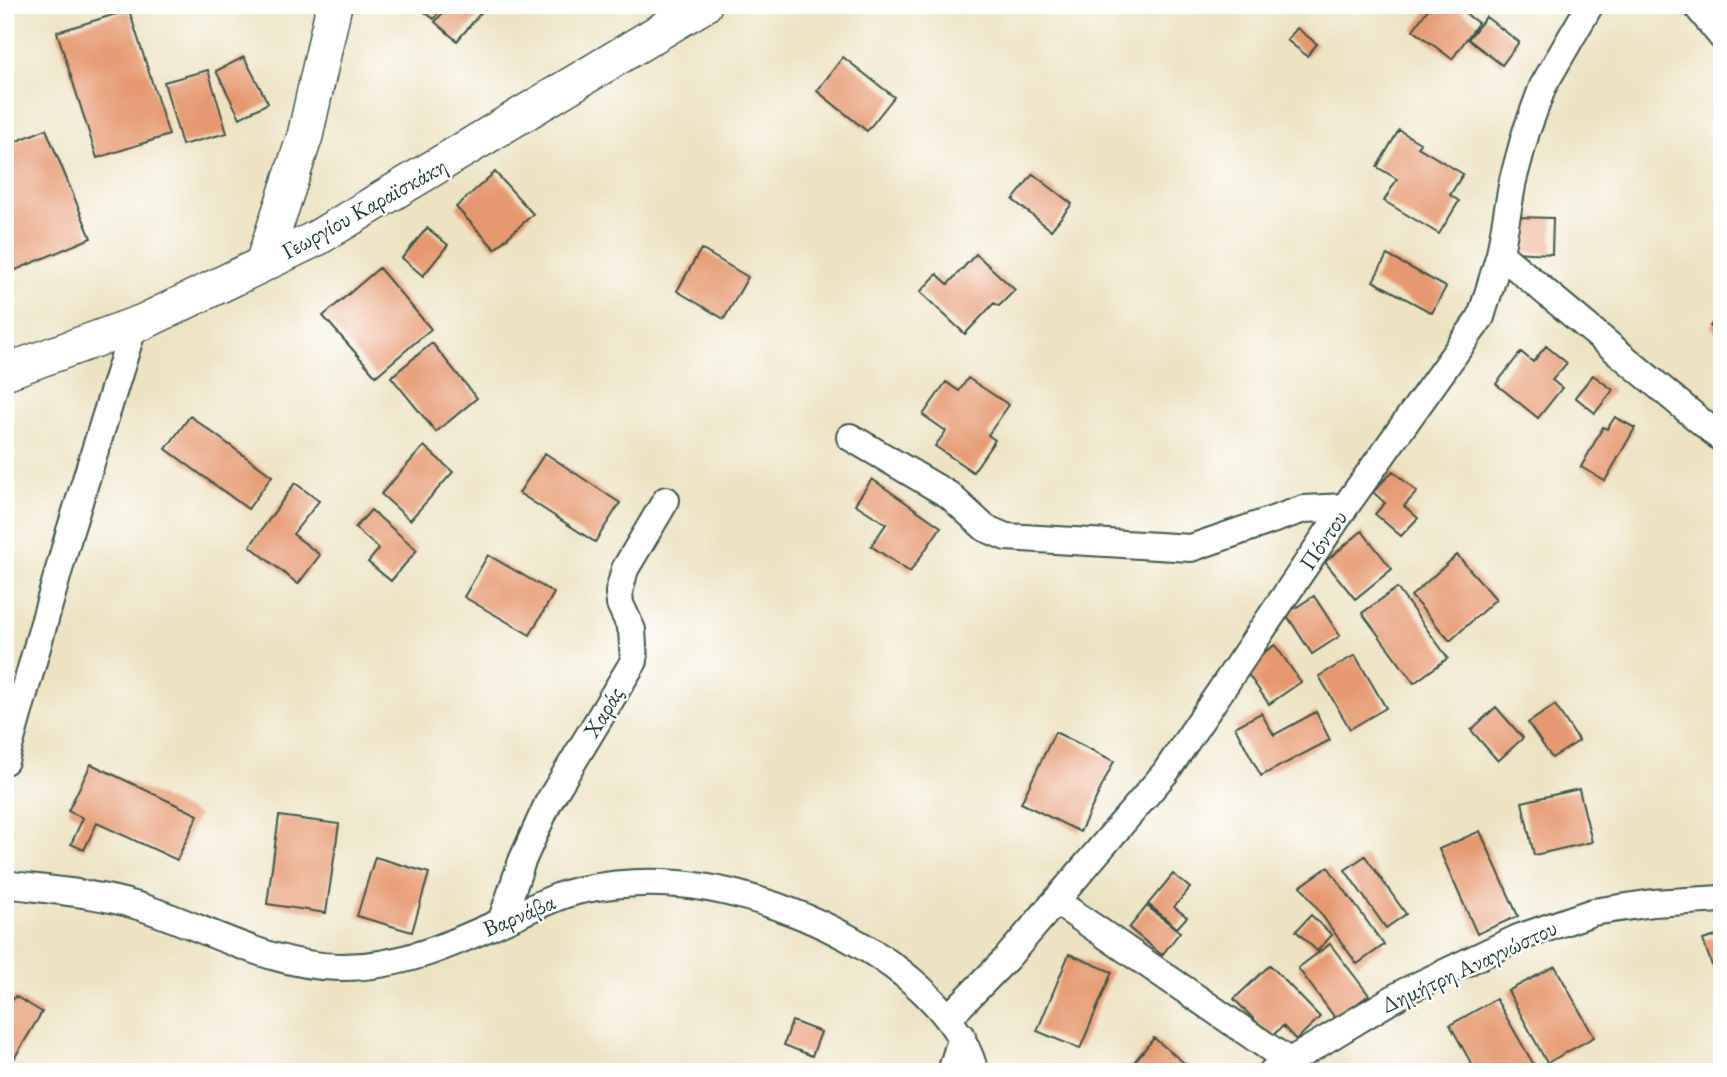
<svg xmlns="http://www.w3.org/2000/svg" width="1727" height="1077" font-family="'EB Garamond',serif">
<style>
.building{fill:#e6996f}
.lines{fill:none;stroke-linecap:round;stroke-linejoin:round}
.minor-casing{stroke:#3e5649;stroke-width:30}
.major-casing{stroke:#3e5649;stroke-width:38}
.minor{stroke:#fff;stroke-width:26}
.major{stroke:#fff;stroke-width:35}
.labels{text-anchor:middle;stroke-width:5;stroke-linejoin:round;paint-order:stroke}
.street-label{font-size:23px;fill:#1f3d34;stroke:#fff}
</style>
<rect width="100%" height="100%" fill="#fff"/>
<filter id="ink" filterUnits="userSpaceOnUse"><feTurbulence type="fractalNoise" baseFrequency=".0143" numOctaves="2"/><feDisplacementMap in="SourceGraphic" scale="14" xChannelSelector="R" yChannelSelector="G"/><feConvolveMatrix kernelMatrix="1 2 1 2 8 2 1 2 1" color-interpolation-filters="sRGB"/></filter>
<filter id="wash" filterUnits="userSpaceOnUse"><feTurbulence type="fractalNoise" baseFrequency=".00686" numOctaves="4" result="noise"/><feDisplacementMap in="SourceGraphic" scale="28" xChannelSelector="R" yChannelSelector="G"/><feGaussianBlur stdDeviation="1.57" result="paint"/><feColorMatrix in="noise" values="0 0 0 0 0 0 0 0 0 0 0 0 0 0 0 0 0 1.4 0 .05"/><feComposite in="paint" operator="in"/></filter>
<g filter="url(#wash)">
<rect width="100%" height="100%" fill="#ede3c3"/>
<g id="blocks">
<path class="building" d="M415 5H444L434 19Z
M449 5H482L485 8 457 41 435 22Z
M1431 5H1454L1478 23 1452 59 1413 30Z
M129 10 169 135 97 158 57 32Z
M1486 17 1519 42 1502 65 1468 39Z
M1297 28 1317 44 1307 56 1287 40Z
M244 57 268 103 240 118 216 71Z
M843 57 894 97 867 131 817 91Z
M208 70 227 133 182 145 164 82Z
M46 129 91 238 11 272 5 258V146Z
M1399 130 1420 143 1418 147 1463 174 1450 195 1459 201 1439 234 1384 201 1397 179 1377 167Z
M495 172 533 214 495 249 456 207Z
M1033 174 1072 204 1051 230 1013 200Z
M1512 217 1553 218 1552 254 1511 252Z
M427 228 448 245 423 276 402 258Z
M701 249 748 277 724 319 677 291Z
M976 254 1015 290 999 306 994 303 965 334 920 292 937 274 948 284Z
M1387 255 1446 287 1432 313 1373 281Z
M379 268 431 329 376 376 323 316Z
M1722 313V337L1710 326Z
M432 343 477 398 436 432 391 377Z
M1546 346 1567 363 1552 380 1562 388 1538 418 1496 384 1521 352 1533 362Z
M1593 375 1613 390 1595 413 1575 397Z
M968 378 1009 405 988 435 995 440 973 472 935 446 946 431 923 415 946 382 959 391Z
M190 416 272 476 248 509 166 449Z
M1615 417 1635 428 1605 481 1581 467 1603 427 1607 429Z
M424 446 453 472 410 520 381 494Z
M545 453 620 503 595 542 519 493Z
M1393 471 1417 492 1404 506 1418 518 1401 536 1375 514 1385 503 1373 492Z
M872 479 941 527 910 572 871 546 886 524 855 504Z
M295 483 319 501 293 534 320 555 298 584 250 546Z
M371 510 417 550 391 581 368 562 379 549 355 528Z
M1362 531 1392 569 1355 599 1325 562Z
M488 555 554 593 530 635 464 597Z
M1457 555 1496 599 1450 641 1411 596Z
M1397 588 1448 658 1414 683 1362 613Z
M1314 596 1340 636 1312 654 1286 614Z
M1275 645 1301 682 1269 704 1243 667Z
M1355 655 1386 708 1350 729 1319 676Z
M1555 705 1579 741 1552 758 1528 723Z
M1496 707 1523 738 1498 761 1471 730Z
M1316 712 1330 740 1261 776 1235 727 1261 713 1274 735Z
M1055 732 1114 761 1080 832 1021 803Z
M91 764 198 815 177 860 97 823 84 850 71 844 83 818 68 811Z
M1579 789 1592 842 1534 855 1522 802Z
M279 816 339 824 326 913 267 904Z
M1480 831 1518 916 1477 934 1439 849Z
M1365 856 1406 914 1386 928 1345 870Z
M375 857 429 873 412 932 357 916Z
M1328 867 1384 945 1357 964 1301 886Z
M1173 874 1190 888 1174 907 1187 917 1177 928 1148 904Z
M1147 906 1180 932 1162 955 1129 928Z
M1311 915 1332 935 1317 951 1296 931Z
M1722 934V991H1721L1703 940Z
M1330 944 1369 995 1336 1019 1298 968Z
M1069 954 1112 972 1080 1049 1037 1031Z
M1270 965 1320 1017 1296 1040 1283 1026 1271 1037 1234 999Z
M1555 966 1594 1037 1547 1063 1508 991Z
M15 996 42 1012 9 1067 5 1064V1007L8 1008Z
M1496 999 1534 1065 1522 1072H1476L1450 1025Z
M792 1021 821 1032 812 1056 784 1045Z
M1154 1038 1190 1068 1187 1072H1126Z"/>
</g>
</g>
<g filter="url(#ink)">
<use href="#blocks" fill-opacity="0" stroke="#3e5649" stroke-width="2"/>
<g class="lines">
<g class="minor-casing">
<path id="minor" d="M1696 5 1722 37
M1500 254 1722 439
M850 437 949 495 985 528 1006 537 1191 548 1304 509 1345 507
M5 761 69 534 134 325
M5 884C49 890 96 893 138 906 204 926 271 968 343 967 409 967 462 939 521 913 539 905 560 894 581 890 606 885 634 882 661 883 766 885 946 962 975 1072
M1057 902 1287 1060
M501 922 522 861 548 803 634 661 632 630 620 604 619 592 625 569 666 500
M949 1017 1006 959 1165 773 1345 507 1481 317 1500 254 1513 180 1526 132 1543 86 1590 5
M951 1072 962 1036
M1272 1072 1406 991 1518 938 1593 912 1653 903 1722 899"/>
</g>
<g class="major-casing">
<path id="major" d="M263 263 305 136 334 5
M5 372 143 322 317 238 704 5"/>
</g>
<use href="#minor" class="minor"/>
<use href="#major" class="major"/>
</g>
</g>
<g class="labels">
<g class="street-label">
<text transform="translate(364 208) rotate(-29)" y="8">Γεωργίου Καραϊσκάκη</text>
<text transform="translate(1323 540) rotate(-56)" y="8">Πόντου</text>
<text transform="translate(603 712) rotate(-59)" y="8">Χαράς</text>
<text transform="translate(519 915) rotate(-23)" y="8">Βαρνάβα</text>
<text transform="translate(1469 966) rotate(-25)" y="8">Δημήτρη Αναγνώστου</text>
</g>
</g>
<rect width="1727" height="1077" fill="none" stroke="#fff" stroke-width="28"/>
</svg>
